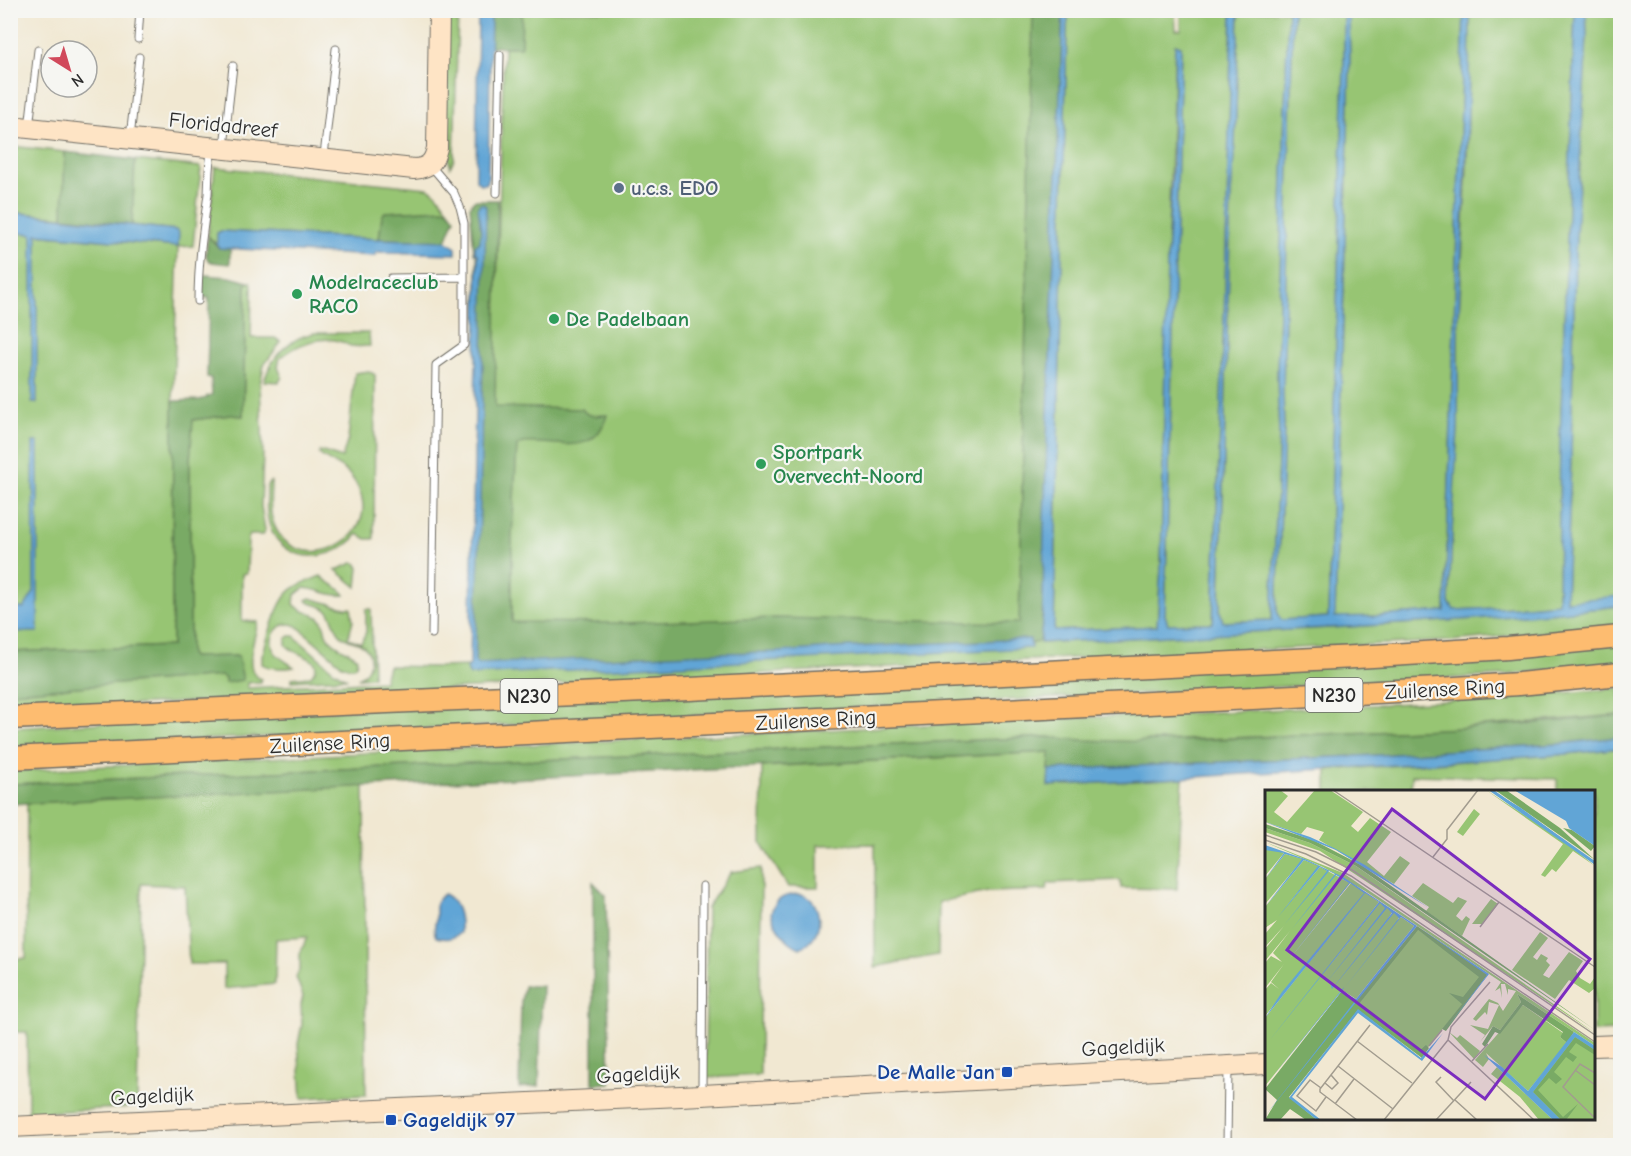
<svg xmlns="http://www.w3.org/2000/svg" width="1631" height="1156" font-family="'Comic Neue',sans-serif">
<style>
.green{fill:#97c573;stroke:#61784f;stroke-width:1.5}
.forest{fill:#79aa65;stroke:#526a48;stroke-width:1.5}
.water{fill:#61a5d6;stroke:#466880;stroke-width:1.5}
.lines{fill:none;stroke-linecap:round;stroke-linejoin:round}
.lane-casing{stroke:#706d65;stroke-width:9}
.secondary-casing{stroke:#706d65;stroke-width:22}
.primary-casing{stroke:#706d65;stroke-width:25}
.lane{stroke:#fff;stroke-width:7}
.secondary{stroke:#fee4c5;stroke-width:20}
.primary{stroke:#fdbc6f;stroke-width:22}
.service-dot{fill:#5c6f8a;stroke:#f6f6f2;stroke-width:2}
.leisure-dot{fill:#2e9e5b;stroke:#f6f6f2;stroke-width:2}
.transit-dot{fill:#1a4fb4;stroke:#f6f6f2;stroke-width:2}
.labels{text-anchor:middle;stroke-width:4.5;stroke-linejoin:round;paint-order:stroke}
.shield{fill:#f6f6f2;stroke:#686867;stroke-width:1.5}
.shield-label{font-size:20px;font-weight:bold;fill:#2b2b2b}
.street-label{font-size:21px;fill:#2b2b2b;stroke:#f6f6f2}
.service-label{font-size:21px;font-weight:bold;fill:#4e5e75;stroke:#f6f6f2;text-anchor:start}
.leisure-label{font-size:21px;font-weight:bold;fill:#27864d;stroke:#f6f6f2;text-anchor:start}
.transit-label{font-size:21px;font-weight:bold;fill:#164399;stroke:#f6f6f2;text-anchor:end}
.inset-river{fill:none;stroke:#61a5d6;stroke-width:3}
.inset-road{fill:none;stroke:#a29c8f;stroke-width:1.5}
.view{fill:#7b2cbf;fill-opacity:0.15;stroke:#7b2cbf;stroke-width:3}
.inset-edge{fill:none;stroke:#2b2b2b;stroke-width:3}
</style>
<rect width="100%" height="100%" fill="#f6f6f2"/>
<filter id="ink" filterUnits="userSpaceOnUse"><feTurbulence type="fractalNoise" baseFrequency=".0167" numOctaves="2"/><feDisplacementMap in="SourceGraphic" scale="12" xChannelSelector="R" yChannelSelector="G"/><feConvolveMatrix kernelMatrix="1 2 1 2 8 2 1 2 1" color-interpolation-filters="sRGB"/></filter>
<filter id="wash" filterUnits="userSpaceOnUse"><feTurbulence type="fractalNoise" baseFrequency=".008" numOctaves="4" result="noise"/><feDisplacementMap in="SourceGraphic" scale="24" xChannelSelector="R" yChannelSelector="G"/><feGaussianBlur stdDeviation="1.35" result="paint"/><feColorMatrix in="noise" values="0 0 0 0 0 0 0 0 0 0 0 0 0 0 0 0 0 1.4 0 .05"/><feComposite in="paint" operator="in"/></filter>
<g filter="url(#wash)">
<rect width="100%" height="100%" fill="#f1e8d2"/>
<path class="green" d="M1069 10 1175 11 1176 30H1181V11H1232L1225 290 1213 623 1167 624 1165 615 1181 46 1175 44 1167 259 1161 569 1157 626 1054 631 1067 27Z
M445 11H458L454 159 450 167 444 131Z
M505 11H1038L1028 627 487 633Z
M1239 11H1288L1277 376 1279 434 1272 620 1223 622 1220 611 1231 194 1235 145Z
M1293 11H1344V65L1328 617 1281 620 1277 611 1284 430 1283 389Z
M1349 11H1464L1445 611 1380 616 1335 618 1350 62Z
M1470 11H1575L1574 36 1560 447 1558 603 1516 607 1455 610 1449 603 1455 464 1458 429V336L1467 168Z
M1586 11H1620V596L1566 602 1571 459 1575 255 1587 35Z
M11 146 65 152 63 217 11 212Z
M135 160 201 167 193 246 178 247 173 401 172 646 11 652 10 232 178 247 176 230 132 225Z
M215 167 428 188 437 194 448 209 385 212 382 216 379 239 221 231 217 233V245L208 236Z
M248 282H251L252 285 251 338H275L281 342 264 365 260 384 263 454 261 506 265 530 263 535H250L248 539 247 573 242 574V621L258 622C255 637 242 673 261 679V682L247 683V688L384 681 388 666 440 667 1024 647 1041 640V643C1234 631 1428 627 1620 606V625L1452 641 1049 659 11 711 10 692 222 676 225 679V682L238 656 192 657 190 654V461L192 420 230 415 243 416 246 285Z
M314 333H369L370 346C364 346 357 347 351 346 343 344 350 344 342 342 321 334 296 345 280 358L278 367 282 377 279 382 264 381C272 356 287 339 314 333Z
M369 371 375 375 374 539H366L358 534C334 563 285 566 270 527 265 513 267 499 267 485L271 481C271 493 269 506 272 518 289 584 392 542 355 482 345 465 332 465 319 454L320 451 342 458 348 439 355 373Z
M353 563H356L359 568 357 587 336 570Z
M321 576C328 584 339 586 345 595 332 597 318 589 304 588L295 595 294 604C301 613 310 612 318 617 326 622 323 630 328 637 335 648 349 650 357 658 357 672 348 666 342 665L297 626C281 618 266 636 274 651 278 658 288 662 294 667 285 669 269 669 262 664V656C268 638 275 608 287 594 296 584 309 581 321 576Z
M310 598 345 608H351L353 621 348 638 361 643 366 632V609H371L373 677 358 678C371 671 376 653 360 644 354 641 348 641 343 637 333 630 335 617 327 610 320 604 311 606 306 600Z
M290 636H294L334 671 346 678 292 681V678L311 676C323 662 310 659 300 654 295 652 290 649 286 645V639Z
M1620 641V662L1496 676 11 749V728Z
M1620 688V715L1445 729 1131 742 1082 741 1047 737 11 784V771C342 754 674 737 1006 721 1211 711 1416 707 1620 688Z
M1620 748V1031L1594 1032V792L1557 791V779L1412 775 1411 791 1327 792V770L1558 755Z
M1051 752 1048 786 1183 778 1177 889 1121 888 1120 880 1048 883 1047 890 988 892 939 902 938 955 875 967V844L818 845V887H788L761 843 762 767Z
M364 786 366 1095 302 1098 298 1044 302 1024 301 1005 303 996 296 977 300 968V954L307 937 276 939 275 984 224 989V964H189L185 886 141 884 137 1107 28 1113 27 1032H11V960L26 958 27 803Z
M761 868 760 1075 705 1078 707 908 731 872Z"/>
<path class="forest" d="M491 11H522L521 47H490Z
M1033 11H1063V16C1057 160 1052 304 1047 449 1045 512 1045 576 1041 640L1024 647 475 665 477 254 474 253 470 206 474 200H498L495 407 582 409C588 418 597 415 607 415 596 452 571 444 540 443 532 443 524 441 517 446L512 536V622L624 623 776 618 1019 623Z
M65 152 135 160 132 225 63 217Z
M448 209 455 218 446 241 379 239 382 216 385 212Z
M208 236 219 248 230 249V264C202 262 205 262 208 236Z
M204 275 230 277 248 282 246 285 243 416 230 415 193 420 190 461V654L192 657 238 656 243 680 225 683V679L222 676 11 692 10 652 172 646 173 401 199 400 207 398V396L212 395 211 378 207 377 209 298 201 297V276Z
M1620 715V737L1559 744 1379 755 1049 770 1050 752 11 804V784L1047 737C1130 746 1214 739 1298 735 1405 731 1513 727 1620 715Z
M593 882 606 895 610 1083 593 1084Z
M524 986H542L539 1086 519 1088 521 1002Z"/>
<path class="water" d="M478 11H491L488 181 486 184H480L476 180Z
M1063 11H1069L1067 27 1054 631 1157 626 1161 569 1167 259 1172 173 1175 44 1181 46 1165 615 1168 624 1213 623 1225 290 1232 10 1239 11 1235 145 1231 194 1220 599V611L1223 622 1272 620 1279 434 1277 376 1288 10 1293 11 1283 389 1284 430 1277 611 1281 620 1328 617 1344 65V10L1349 11 1350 62 1335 617 1380 616 1445 611 1464 10 1470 11C1470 119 1462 226 1458 334 1457 366 1459 398 1458 430 1454 487 1451 545 1449 603L1455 610 1516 607 1558 603 1560 441 1575 11 1586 10 1587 35 1575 255 1571 459 1566 601 1620 596V606C1428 627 1234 631 1040 643L1043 614 1044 520Z
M480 204H484L486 207 479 555 475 661 477 664 714 653 778 652 832 648 1027 639H1030L1031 648 470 675 468 672 467 667 470 665 478 254 475 253V246L480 242 481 231 478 207Z
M10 212 176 230 179 234 178 247 37 234V403H32V234L11 232Z
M221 231 379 239 446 241 456 248V254L376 252 375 256 219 248 217 244V233Z
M33 442H38V632H11V608H24L34 592Z
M1620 737V748L1558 755 1048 786 1049 770 1379 755 1559 744Z
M444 894C459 902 461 918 460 933 452 939 446 940 436 937 432 929 436 925 436 917 436 906 434 900 444 894Z
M801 894C818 898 823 921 815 935 811 942 806 945 800 948 787 943 774 927 771 913 775 898 786 894 801 894Z"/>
</g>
<g filter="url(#ink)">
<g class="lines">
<g class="lane-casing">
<path id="lane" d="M138 39 140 10
M29 128 38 50
M130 138 139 57
M224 147 233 66
M324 156 336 49
M431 166 454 193 460 207 464 223V345L436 365 432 634
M497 193 500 55
M391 278 464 277
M198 301C198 264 203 231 208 194 209 179 208 164 212 149
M702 1093 703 886
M1227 1146 1228 1068"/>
</g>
<g class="secondary-casing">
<path id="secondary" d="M10 126 414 169C429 168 434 162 437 148L439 10
M1594 1046 1620 1045
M10 1127 702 1095 1266 1064"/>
</g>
<g class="primary-casing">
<path id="primary" d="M10 718 669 690 1356 657 1508 648 1620 637
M10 758 1439 689 1519 684 1620 674"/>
</g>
<use href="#lane" class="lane"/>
<use href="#secondary" class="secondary"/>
<use href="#primary" class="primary"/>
</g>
</g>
<circle class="service-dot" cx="619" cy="188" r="6"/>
<g class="leisure-dot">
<circle cx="297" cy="294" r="6"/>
<circle cx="554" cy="319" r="6"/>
<circle cx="761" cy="464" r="6"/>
</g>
<g class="transit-dot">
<rect x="1001" y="1066" width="12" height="12" rx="3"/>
<rect x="385" y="1114" width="12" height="12" rx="3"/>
</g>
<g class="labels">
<g class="shield">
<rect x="1305.5" y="678" width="57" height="34" rx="4.5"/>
<rect x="500.5" y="679" width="57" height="34" rx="4.5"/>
</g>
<g class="shield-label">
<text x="1334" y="702">N230</text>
<text x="529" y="703">N230</text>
</g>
<g class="street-label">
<text transform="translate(223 125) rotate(6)" y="7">Floridadreef</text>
<text transform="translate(1445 689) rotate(-3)" y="7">Zuilense Ring</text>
<text transform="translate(816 720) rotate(-3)" y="7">Zuilense Ring</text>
<text transform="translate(330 743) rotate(-3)" y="7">Zuilense Ring</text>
<text transform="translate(1123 1047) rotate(-3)" y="7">Gageldijk</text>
<text transform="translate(638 1074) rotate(-3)" y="7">Gageldijk</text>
<text transform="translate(152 1096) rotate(-3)" y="7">Gageldijk</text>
</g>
<g class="service-label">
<text x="631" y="195">u.c.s. EDO</text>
</g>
<g class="leisure-label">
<text x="309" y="289">Modelraceclub<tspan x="309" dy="24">RACO</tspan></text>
<text x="566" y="326">De Padelbaan</text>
<text x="773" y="459">Sportpark<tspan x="773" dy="24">Overvecht-Noord</tspan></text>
</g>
<g class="transit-label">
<text x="995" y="1079">De Malle Jan</text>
<text x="403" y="1127" text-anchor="start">Gageldijk 97</text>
</g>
</g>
<g transform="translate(1265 790)">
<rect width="330" height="330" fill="#f1e8d2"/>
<path d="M0 0H15L23 6 9 22 22 32 50 0H65L98 22 86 36 93 42 105 28 126 42 102 72 119 86 135 66 145 73 129 94 54 50 59 42 42 37 36 44 0 32ZM221 0 295 48 330 76 308 61 291 82 287 79 280 87 276 85 298 54ZM209 19 215 24 198 46 192 42ZM0 38 45 53 91 76 330 243 55 61 0 42ZM0 52 78 83 330 253V256L252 204 256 212 239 235 235 240 228 236 215 252 220 245 205 235 223 239 234 215 224 212 222 225 220 222 211 231 208 229 224 209 233 213 238 221 251 201 243 199V205L240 194H236L237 208 235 198 230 201 236 192 100 101 58 77ZM4 58 19 63 0 86V60ZM20 64 38 69 1 113 0 89ZM39 70 54 76 20 118 55 77 85 93 23 171 86 93 114 112 62 179 115 112 128 121 119 135 129 122 135 126 132 131 136 127 149 136 91 209 77 200 0 296V228L65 146 0 226V200L6 193 14 199 6 192 19 174 0 198V173L6 166 17 172 8 163 25 141 0 171V159L19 136 0 157V144L12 130 0 138V117ZM158 93 188 113 193 107 202 111 191 126 197 131 201 126 205 129 197 146 161 121 164 117 147 106ZM226 109 233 114 217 134H207ZM152 139 218 188 157 265 92 216ZM275 142 283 148 268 167 272 170 276 164 283 168 281 171 285 175 278 185 284 188 304 162 318 171 311 181 315 188 325 194 330 187V198L324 203 304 190 290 209 247 180ZM258 215 298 243 295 247 302 253 263 301 221 263 224 269 218 277 210 270ZM184 242 192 248 195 245 215 261 209 269ZM311 244 330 258V330H295L265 302ZM232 277 288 330H274L255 307 226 284Z" fill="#97c573"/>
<path d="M230 0H241L295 38 330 70ZM0 34 48 50 98 76 330 240 91 76 45 53 0 38ZM298 38 307 40 330 56 326 61ZM152 136 223 184 181 241 177 239 197 214 184 203 198 207 214 187 153 140 94 214 154 261 161 255 164 258 157 268 93 220 24 307 52 330H41L25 319 15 330H0L12 310 0 299 76 202 91 211ZM252 204 309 242 302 253 295 247 298 242 258 215 235 244 230 242 220 257 217 254 228 236 235 240 256 212ZM310 247 330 260V265L311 253 304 262 312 267 308 272 301 267 289 282 297 289 291 294 284 288 273 300 298 327 313 314 301 330H296L268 302Z" fill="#79aa65"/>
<path d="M226 0 256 18 330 73 295 48ZM249 0H330V56L304 38 301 31ZM0 32 45 47 69 58 100 75 164 118 71 60ZM0 55 40 69 78 87 152 136 0 326 90 211 76 202 0 296 79 197 77 202 91 209 149 136 136 127 81 196 134 128 129 123 67 199 65 193 70 195 127 123 122 118 61 193 120 118 115 113 0 256 114 112 100 103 0 228 17 202 99 103 85 93 23 171 84 93 71 85 27 139 70 84 64 81 20 134 62 81 55 77 13 127 53 76 39 70 0 117 37 69 20 64 0 89 19 63 0 60ZM153 137 224 184 180 240 222 185ZM93 219 156 268 178 243 157 271 93 223 27 307 56 330H52L24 308ZM309 242 330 256V260L310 247 268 302 296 330H288L219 265 237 277 252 257 237 277 251 290 267 268 251 290 263 301Z" fill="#61a5d6"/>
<path class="inset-river" d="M226 0 330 73"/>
<path class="inset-road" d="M68 0 330 177M0 45 51 62 87 80 330 245M0 50 41 64 86 86 330 252M168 67 182 49V40L213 0M215 137 234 112M183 250 269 330M183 250 186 237 225 192M92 251 147 293M164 256 177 240M207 271 223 254M73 276 128 319M310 280 330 295M176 287 171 292 189 311M60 293 67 299 73 293 66 285M56 298 45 290 32 306 51 321 61 307M190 310 212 330M70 314 89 289M330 328 298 297 315 274 330 283M92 330 55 302V299L105 235M119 330 183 250M171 330 206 292"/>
<path class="view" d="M127 19 325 169 220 309 22 160Z"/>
<rect width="330" height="330" class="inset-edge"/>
</g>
<rect width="1631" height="1156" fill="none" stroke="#f6f6f2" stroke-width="36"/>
<g transform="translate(69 69) rotate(143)"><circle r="28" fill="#f6f6f2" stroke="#a5a5a2" stroke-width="1.5"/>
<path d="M0-4.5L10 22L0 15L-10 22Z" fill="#d1495b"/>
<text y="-9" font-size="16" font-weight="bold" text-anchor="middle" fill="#2b2b2b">N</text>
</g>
</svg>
